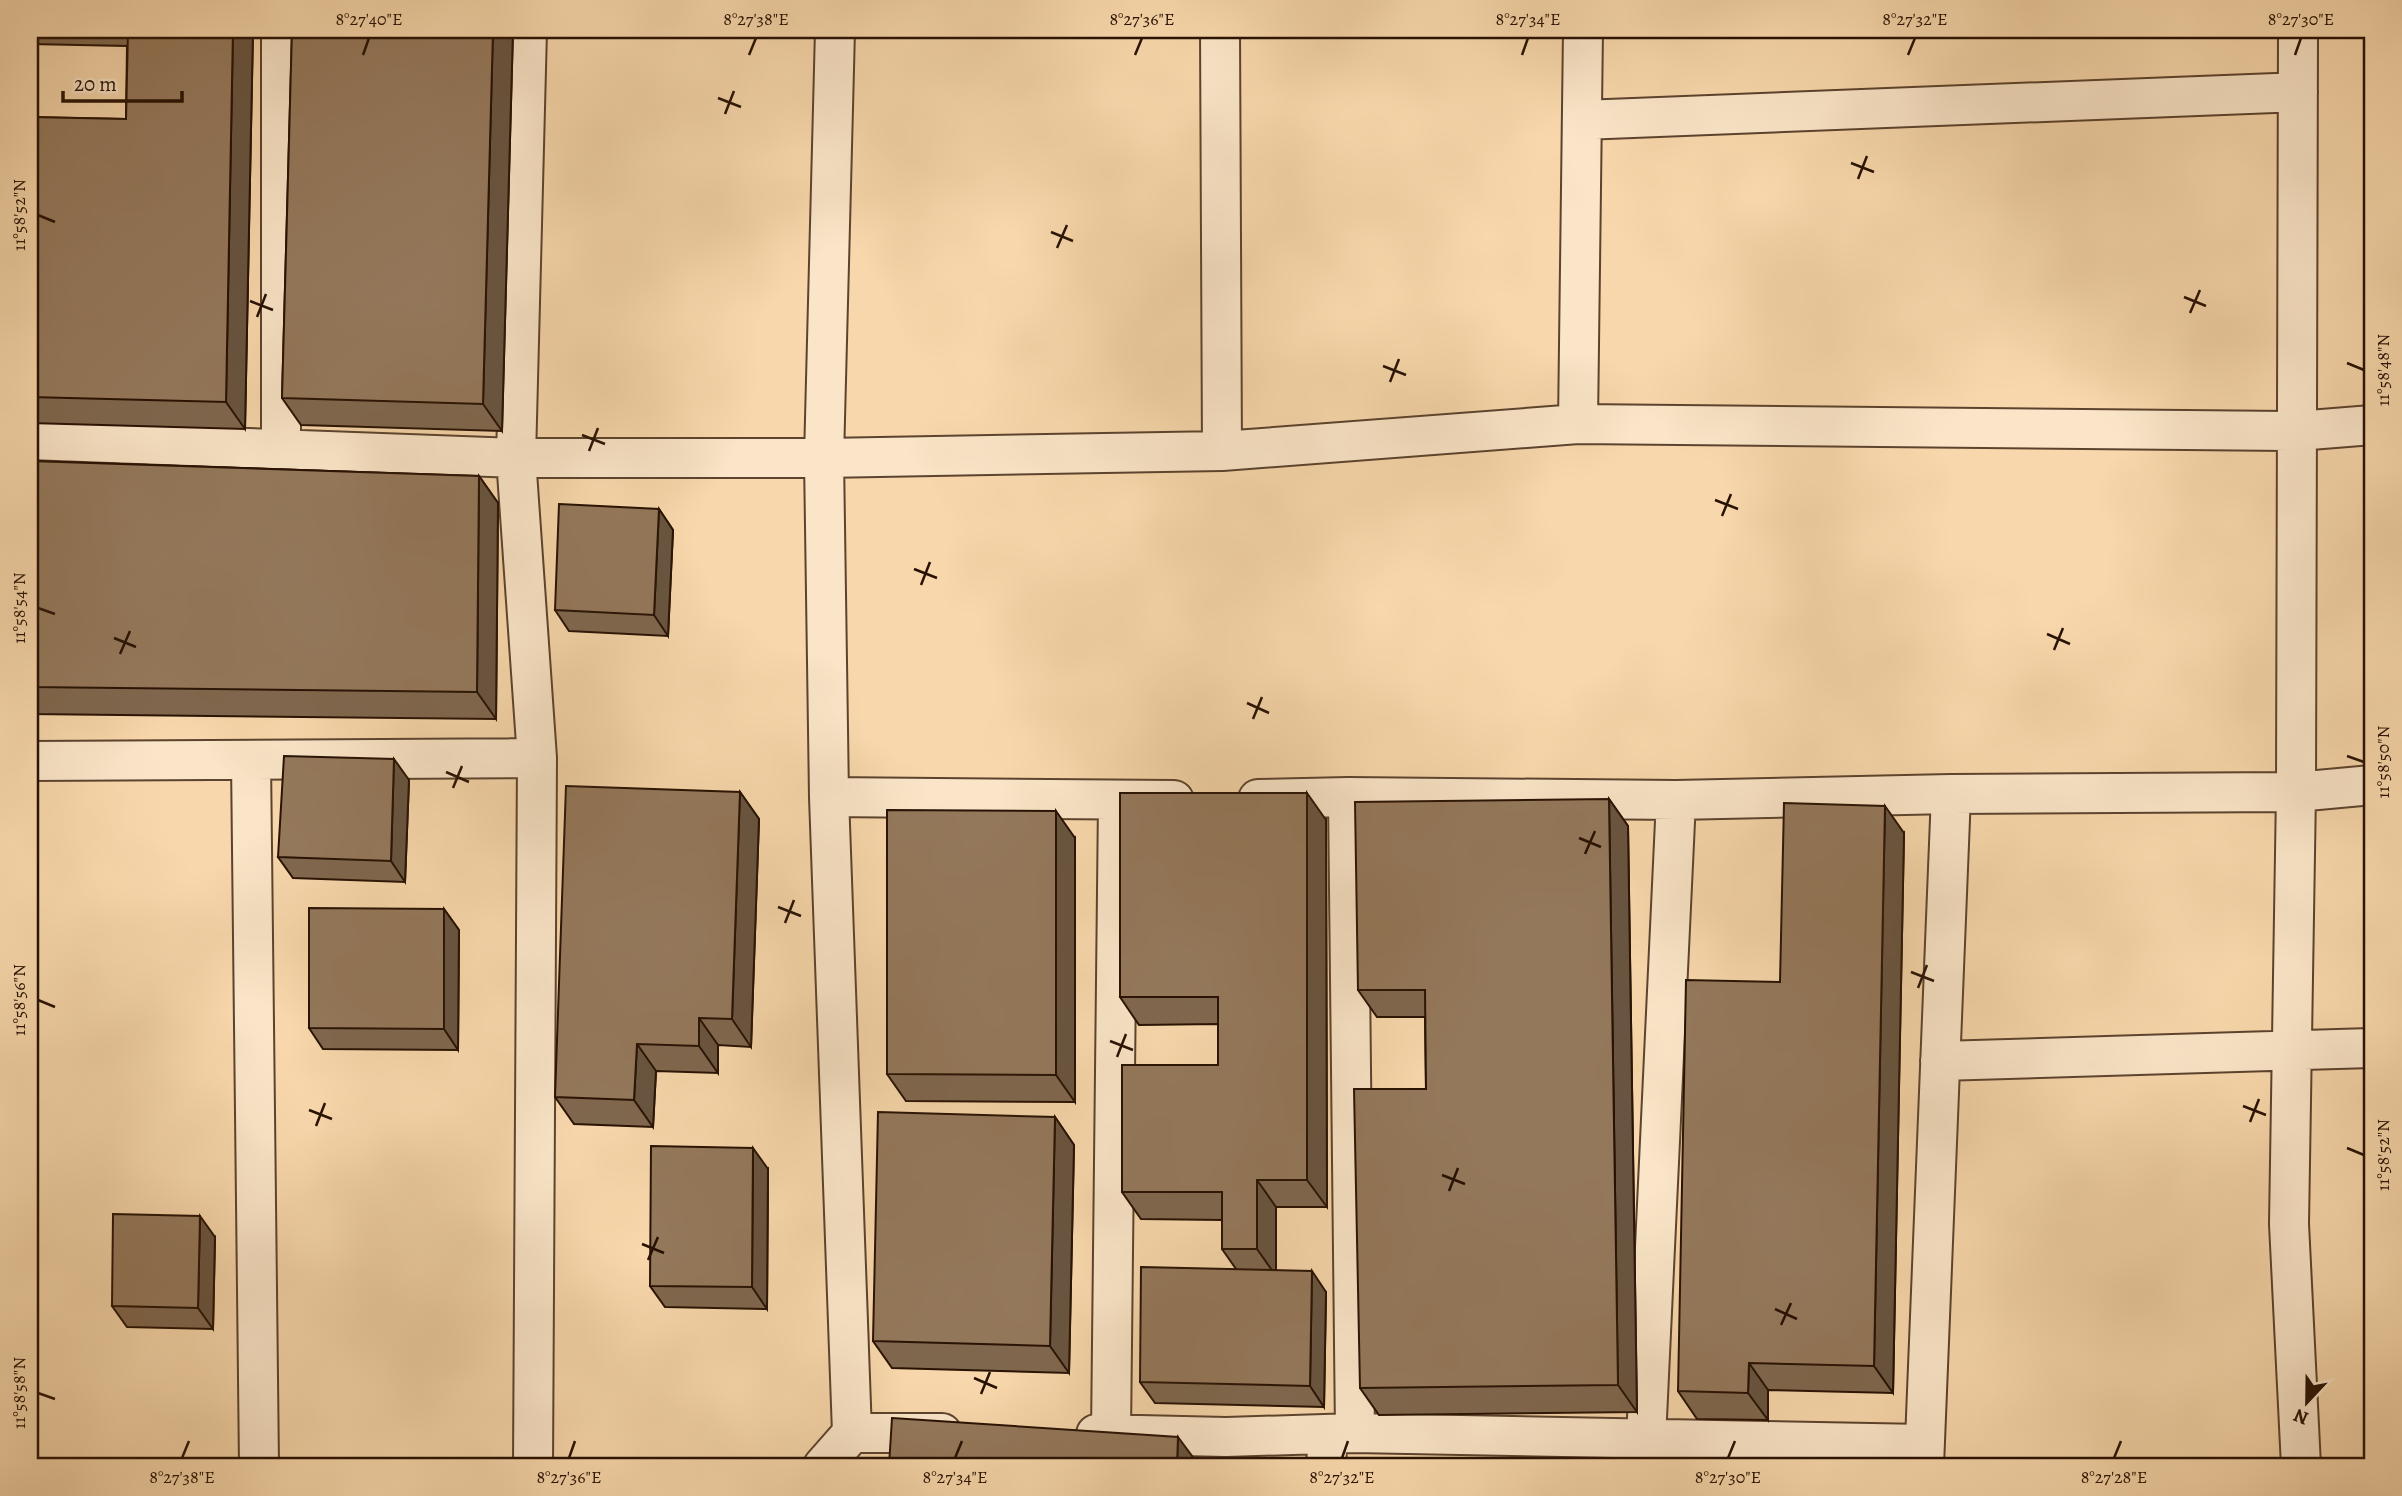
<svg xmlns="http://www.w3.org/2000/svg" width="2402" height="1496" font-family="Alegreya,serif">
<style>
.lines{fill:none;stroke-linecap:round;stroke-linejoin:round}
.minor-casing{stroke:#5c432e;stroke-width:42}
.minor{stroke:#fae5c8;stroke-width:38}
.wall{fill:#7f674e;stroke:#281204;stroke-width:2}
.shaded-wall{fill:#685440;stroke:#281204;stroke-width:2}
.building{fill:#94785b;stroke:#281204;stroke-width:2}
.ticks{fill:none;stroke:#281204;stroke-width:2.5}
.neatline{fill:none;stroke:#281204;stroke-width:2.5}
.ticks-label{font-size:18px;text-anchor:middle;fill:#281204}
</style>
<rect width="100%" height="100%" fill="#f7d7ab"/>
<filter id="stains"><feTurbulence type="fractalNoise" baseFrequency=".00286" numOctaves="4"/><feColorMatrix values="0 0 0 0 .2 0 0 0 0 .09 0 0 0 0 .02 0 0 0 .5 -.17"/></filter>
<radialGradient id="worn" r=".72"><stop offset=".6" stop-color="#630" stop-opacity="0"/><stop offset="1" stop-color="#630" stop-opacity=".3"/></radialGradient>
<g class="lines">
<g class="minor-casing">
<path id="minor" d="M527 30 516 458 537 758 533 1466
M1220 30 1222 451
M2298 30 2296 792 2289 1224 2301 1466
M1582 120 2298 92
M1578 424 1583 30
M30 440 516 458H824L1222 451 1578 424 2297 431 2372 425
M281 449V30
M251 760 259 1466
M30 761 537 758
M829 797 1174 800
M1348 797 1355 1433
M1258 799 1348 797 1676 800 1951 794 2296 792 2372 785
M1940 1061 2372 1048
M852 1433H942
M1096 1434 1226 1437 1355 1433 1924 1444
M1111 1434 1118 801
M1646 1439 1676 800
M823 1466 852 1433 829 797 824 458 835 30
M1326 1466 1328 1434
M1924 1466 1951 794"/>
</g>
<use href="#minor" class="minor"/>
</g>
<path class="wall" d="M30 30H253L245 429 30 423V117L126 119 127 46 30 44Z
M292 30H513L502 431 301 425 282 398Z
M30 461 479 476 498 503 496 719 30 714Z
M659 509 673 530 668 636 569 631 555 610Z
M409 780 405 882 293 878 278 857Z
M740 792 759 819 751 1047 718 1045V1073L656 1071 653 1127 574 1124 555 1097Z
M1609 799 1628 826 1637 1412 1379 1415 1360 1388 1426 1089 1425 1017H1377L1358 990Z
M1326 820 1327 1207H1276V1270L1326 1292 1324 1407 1155 1403 1140 1382 1236 1269 1222 1249V1220L1141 1219 1122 1192 1218 1065V1024L1139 1025 1120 997Z
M1904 833 1893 1393 1768 1390V1420L1697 1419 1678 1391 1780 982Z
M1075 838V1102L906 1101 887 1074Z
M444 909 459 930 458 1050 323 1049 309 1028Z
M1055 1117 1074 1145 1069 1373 892 1368 873 1341Z
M768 1169 767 1309 665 1307 650 1286Z
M215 1237 213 1329 127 1327 112 1306Z"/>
<path class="shaded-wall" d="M233 30H253L245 429 226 402Z
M493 30H513L502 431 483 404Z
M479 476 498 503 496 719 477 692Z
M659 509 673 530 668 636 654 615Z
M394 759 409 780 405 882 391 861Z
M740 792 759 819 751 1047 732 1019Z
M1307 793 1326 820 1327 1207 1307 1180Z
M1609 799 1628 826 1637 1412 1618 1385Z
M1885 806 1904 833 1893 1393 1874 1366Z
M1056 811 1075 838V1102L1056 1075Z
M444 909 459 930 458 1050 444 1029Z
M699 1018 718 1045V1073L699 1046Z
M637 1044 656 1071 653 1127 634 1100Z
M1055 1117 1074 1145 1069 1373 1050 1346Z
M753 1148 768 1169 767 1309 752 1287Z
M1257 1180 1276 1207V1276L1257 1249Z
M200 1216 215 1237 213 1329 198 1308Z
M1312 1271 1326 1292 1324 1407 1310 1386Z
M1749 1363 1768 1390V1420L1748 1393Z
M1178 1437 1198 1464 1197 1466H1177Z"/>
<path class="building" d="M128 30H233L226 402 30 397V117L126 119Z
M292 30H493L483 404 282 398Z
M30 461 479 476 477 692 30 687Z
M559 504 659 509 654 615 555 610Z
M284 756 394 759 391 861 278 857Z
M566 786 740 792 732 1019 699 1018V1046L637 1044 634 1100 555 1097Z
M1120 793H1307V1180H1257V1249H1222V1192H1122V1065H1218V997H1120Z
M1609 799 1618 1385 1360 1388 1354 1089H1426L1425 990H1358L1355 802Z
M1784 803 1885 806 1874 1366 1749 1363 1748 1393 1678 1391 1686 980 1780 982Z
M887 810 1056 811V1075L887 1074Z
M309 908 444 909V1029L309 1028Z
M878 1112 1055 1117 1050 1346 873 1341Z
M651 1146 753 1148 752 1287 650 1286Z
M113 1214 200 1216 198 1308 112 1306Z
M1141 1267 1312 1271 1310 1386 1140 1382Z
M892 1418 1178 1437 1177 1466H889Z"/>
<path class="ticks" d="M363 55 369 38M749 55 756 38M1135 55 1142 38M1522 55 1528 38M1908 55 1915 38M2295 55 2301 38M718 98 741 107M725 114 734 91M1851 163 1874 172M1858 179 1867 156M38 215 55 222M1051 232 1073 241M1057 248 1067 225M2184 297 2206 306M250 301 273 310M2190 313 2200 290M257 317 266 294M2347 363 2364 370M1383 366 1406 375M1390 382 1399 359M582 435 605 444M589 451 598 428M1715 500 1738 509M1722 516 1731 494M914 569 937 578M921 585 930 562M38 608 55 614M2047 634 2070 644M114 638 136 647M2054 650 2063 628M120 654 130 631M1247 703 1269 713M1253 719 1262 697M2347 756 2364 762M446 772 469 782M453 788 462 766M1579 838 1601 847M1585 854 1595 831M778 907 801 916M785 923 794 900M1911 972 1934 981M1918 988 1927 965M38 1000 55 1007M1110 1041 1133 1050M1117 1057 1126 1034M2243 1106 2266 1115M309 1110 332 1119M2250 1122 2259 1099M316 1126 325 1103M2347 1148 2364 1155M1442 1175 1465 1184M1449 1191 1458 1168M642 1244 664 1253M648 1260 658 1237M1775 1309 1797 1319M1781 1325 1791 1303M974 1378 997 1388M38 1393 55 1399M981 1394 990 1372M182 1458 189 1441M569 1458 575 1441M955 1458 962 1441M1342 1458 1348 1441M1728 1458 1735 1441M2114 1458 2121 1441"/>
<rect width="2402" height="1496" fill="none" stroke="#f7d7ab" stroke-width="77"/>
<g transform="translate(2307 1402) rotate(202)" stroke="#fae5c8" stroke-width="5" paint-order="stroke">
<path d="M0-5L12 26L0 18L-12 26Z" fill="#281204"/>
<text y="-10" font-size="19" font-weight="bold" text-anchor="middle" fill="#281204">N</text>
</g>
<path d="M63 91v10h119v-10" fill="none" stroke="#281204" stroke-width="3.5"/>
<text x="74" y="91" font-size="21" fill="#281204" stroke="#fae5c8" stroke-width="5" paint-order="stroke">20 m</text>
<rect x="38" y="38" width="2326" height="1420" class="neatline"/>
<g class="ticks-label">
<text x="369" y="25">8°27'40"E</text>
<text x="756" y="25">8°27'38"E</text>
<text x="1142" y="25">8°27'36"E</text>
<text x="1528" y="25">8°27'34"E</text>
<text x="1915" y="25">8°27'32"E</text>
<text x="2301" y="25">8°27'30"E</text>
<text transform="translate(19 215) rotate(-90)" y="6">11°58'52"N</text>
<text transform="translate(2383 370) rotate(-90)" y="6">11°58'48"N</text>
<text transform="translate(19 608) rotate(-90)" y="6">11°58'54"N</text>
<text transform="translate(2383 762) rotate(-90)" y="6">11°58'50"N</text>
<text transform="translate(19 1000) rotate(-90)" y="6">11°58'56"N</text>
<text transform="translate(2383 1155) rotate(-90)" y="6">11°58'52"N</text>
<text transform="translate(19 1393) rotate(-90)" y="6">11°58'58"N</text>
<text x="182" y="1483">8°27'38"E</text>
<text x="569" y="1483">8°27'36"E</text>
<text x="955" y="1483">8°27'34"E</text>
<text x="1342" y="1483">8°27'32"E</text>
<text x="1728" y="1483">8°27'30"E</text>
<text x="2114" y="1483">8°27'28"E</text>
</g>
<rect width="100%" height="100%" filter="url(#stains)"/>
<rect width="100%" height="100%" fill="url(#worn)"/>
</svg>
